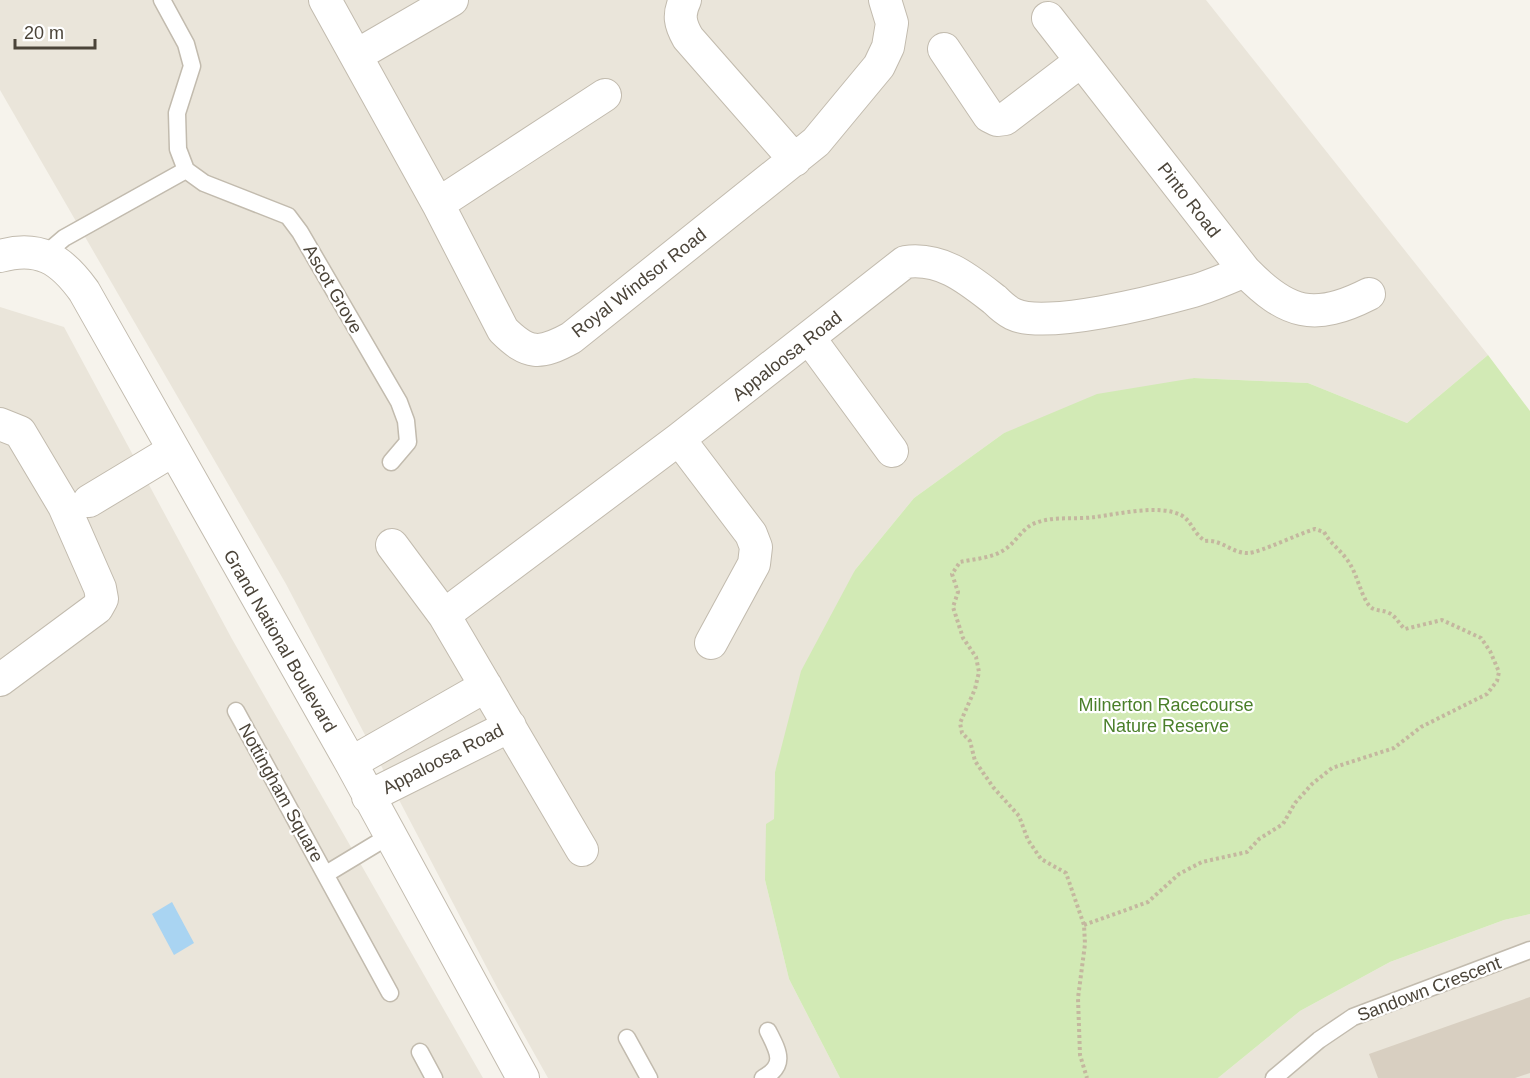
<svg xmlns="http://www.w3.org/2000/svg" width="1530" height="1078" font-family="Arial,sans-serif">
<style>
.residential{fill:#eae5da}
.green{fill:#d2eab5}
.water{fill:#a9d4f2}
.building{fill:#d8cfc1}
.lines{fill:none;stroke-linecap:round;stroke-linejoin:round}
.lane-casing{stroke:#c2bbae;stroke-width:19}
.street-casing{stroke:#c2bbae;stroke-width:34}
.path{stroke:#c4b79f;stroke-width:4;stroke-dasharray:3 3;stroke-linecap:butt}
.lane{stroke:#fff;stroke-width:16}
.street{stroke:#fff;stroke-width:32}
.labels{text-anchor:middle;stroke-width:4.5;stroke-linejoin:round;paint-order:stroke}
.street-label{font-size:18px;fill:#4b4439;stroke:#fff}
.park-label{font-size:18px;fill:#4a7f2a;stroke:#fff}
</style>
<rect width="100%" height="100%" fill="#f6f3ec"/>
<path class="residential" d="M0 0H1206L1488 355 1407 423 1308 383 1194 378 1004 433 914 498 855 570 775 772 774 820 765 880 789 979 840 1078H548L498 989 286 584 0 90Z
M0 307 64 327 232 639 483 1078H0Z
M1530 914V1078H1218L1300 1011 1390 962 1504 920Z"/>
<path class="green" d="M1488 355 1530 411V914L1504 920 1390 962 1300 1011 1218 1078H840L789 979 765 880 766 824 774 819 775 772 801 671 855 570 914 498 1004 433 1097 394 1194 378 1308 383 1407 423Z"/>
<path class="water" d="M172 902 194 943 174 955 152 914Z"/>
<path class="building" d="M1530 997V1073L1515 1078H1378L1369 1054Z"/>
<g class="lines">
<g class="lane-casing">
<path id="lane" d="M162 0 186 44 192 66 177 113 178 149 186 170 204 183 288 216 300 232 399 402 406 421 408 442 391 462
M43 256 64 238 186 170
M236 711 390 993
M326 874 389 836
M627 1038 649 1078
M420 1052 434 1078
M763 1078C787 1065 778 1051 768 1031
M1274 1078 1319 1040 1353 1017 1530 950"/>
</g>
<g class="street-casing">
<path id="street" d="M325 0 438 204 503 330C528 355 540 355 571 338L816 142 879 66 888 47 892 23 885 0
M685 0C678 15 680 24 688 38L795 160
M1048 18 1245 271C1287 314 1314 322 1369 294
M944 49 989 116 997 120 1005 119 1081 61
M357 55 452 0
M438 204 605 95
M0 256C39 245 61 259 84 291L351 763 523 1078
M810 339 892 451
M0 424 20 432 64 506 100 588 102 599 97 608 0 680
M679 439 751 534 756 547 754 564 711 643
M89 501 172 451
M392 545 444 615
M351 763 486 686
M368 797 510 726
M582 850 444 615 679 439 905 262C942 257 968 279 995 300 1000 305 1007 311 1013 314 1045 330 1157 301 1193 291 1211 286 1228 278 1245 271"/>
</g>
<path class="path" d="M1084 925 1148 902 1179 874 1202 862 1247 852 1259 839 1283 824 1295 803 1312 784 1332 768 1394 748 1421 727 1487 694 1497 681 1499 672 1490 651 1481 638 1442 620 1405 629C1399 624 1396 616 1389 613 1381 609 1373 612 1368 604 1359 591 1357 571 1345 557 1338 548 1330 543 1324 532L1315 529C1298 534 1261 552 1249 553 1232 554 1222 539 1205 541 1192 532 1192 521 1181 515 1158 504 1119 514 1095 517 1075 520 1050 515 1031 525 1021 531 1014 544 1004 550 992 558 974 559 960 562L952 574 958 592 953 607 963 638 976 657 979 672 975 689 960 723 962 733 970 741 975 761 993 787 1019 816 1028 840 1041 859 1066 873 1084 925 1085 944 1078 998 1080 1055 1087 1078"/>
<use href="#lane" class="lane"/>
<use href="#street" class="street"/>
</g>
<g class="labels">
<g class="street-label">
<text transform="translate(1189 200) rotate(52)" y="6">Pinto Road</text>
<text transform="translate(639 283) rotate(-38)" y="6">Royal Windsor Road</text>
<text transform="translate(333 289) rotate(60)" y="6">Ascot Grove</text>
<text transform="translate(787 356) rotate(-38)" y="6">Appaloosa Road</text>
<text transform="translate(280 641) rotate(60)" y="6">Grand National Boulevard</text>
<text transform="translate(443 759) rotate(-27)" y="6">Appaloosa Road</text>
<text transform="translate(281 793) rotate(61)" y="6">Nottingham Square</text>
<text transform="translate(1429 989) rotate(-21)" y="6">Sandown Crescent</text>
</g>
<g class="park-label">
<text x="1166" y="711">Milnerton Racecourse<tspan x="1166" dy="21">Nature Reserve</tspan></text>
</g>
</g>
<path d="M15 39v9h80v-9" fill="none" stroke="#4b4439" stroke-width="3"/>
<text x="24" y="39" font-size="18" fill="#4b4439" stroke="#ffffff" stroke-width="4.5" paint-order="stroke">20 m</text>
</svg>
